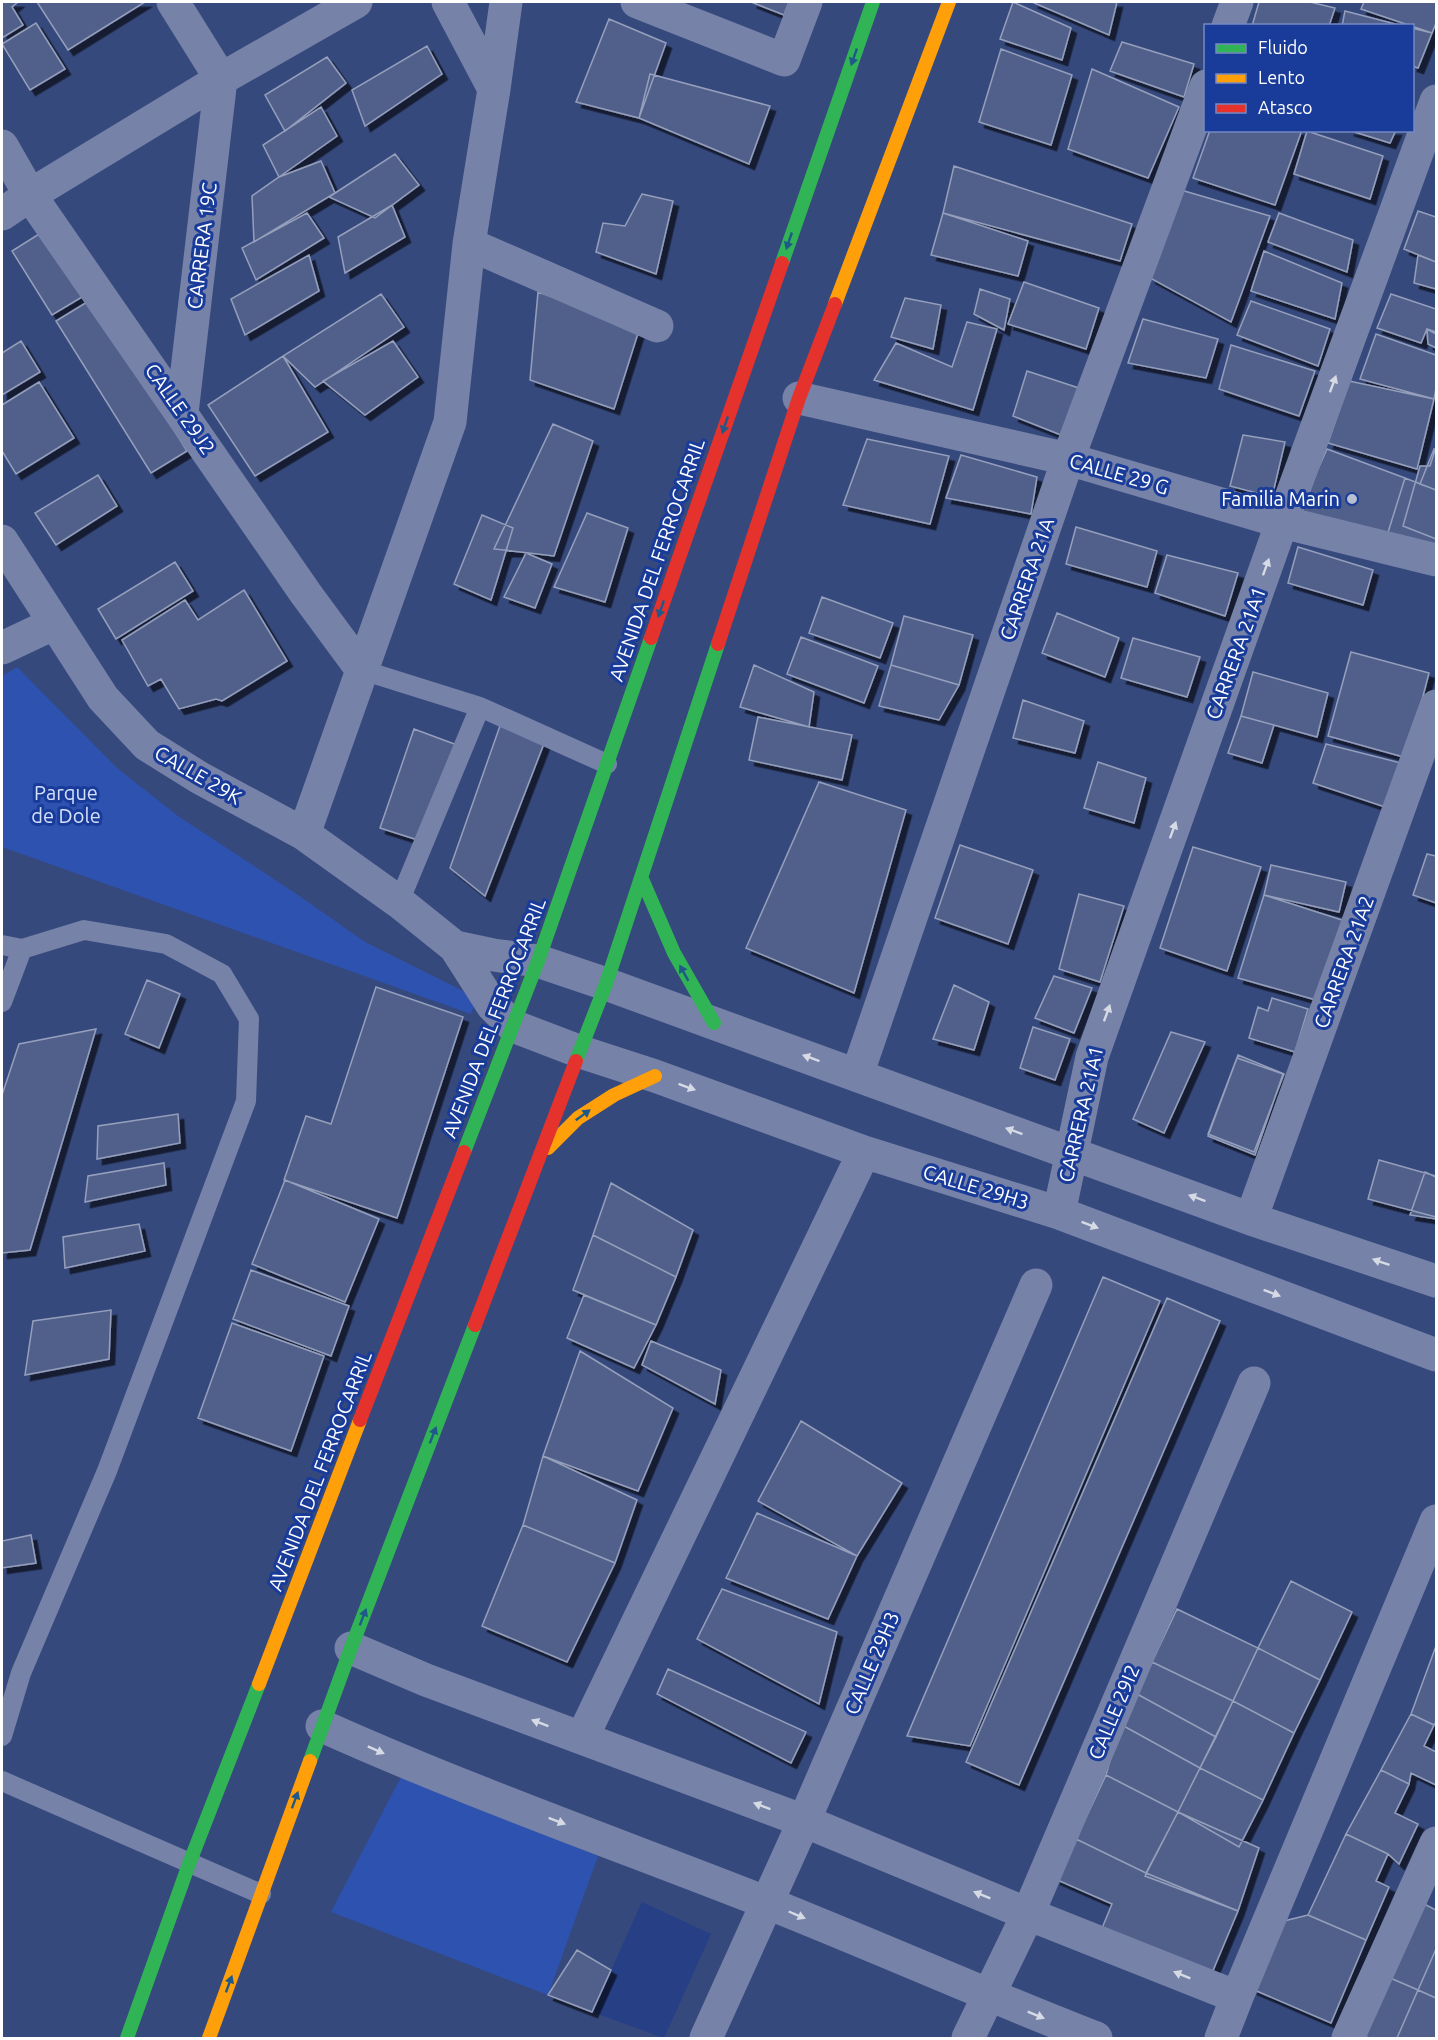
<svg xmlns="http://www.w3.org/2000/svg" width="1438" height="2040" font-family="Ubuntu,sans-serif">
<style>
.green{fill:#2d52af}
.water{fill:#263f85}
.building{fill:#51618a;stroke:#959fbc;stroke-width:1.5;filter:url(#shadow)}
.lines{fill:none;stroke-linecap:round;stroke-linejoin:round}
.lane{stroke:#7682a7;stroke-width:20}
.street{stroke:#7682a7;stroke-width:33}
.fast{stroke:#30b455;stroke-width:14}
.slow{stroke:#ff9f0a;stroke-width:14}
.jam{stroke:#e5322d;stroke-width:14}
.oneway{fill:#1f5989}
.oneway2{fill:#d6dae5}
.poi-dot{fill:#b9bfd2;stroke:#193b9a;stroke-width:2}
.labels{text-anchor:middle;stroke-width:6;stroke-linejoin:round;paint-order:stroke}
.street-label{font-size:20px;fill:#fff;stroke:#193b9a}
.poi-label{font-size:20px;fill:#fff;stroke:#193b9a;text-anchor:end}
.park-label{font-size:20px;fill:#d5e0fc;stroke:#193b9a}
</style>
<defs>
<filter id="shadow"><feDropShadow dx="5.5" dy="5.5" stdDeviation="0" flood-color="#0009"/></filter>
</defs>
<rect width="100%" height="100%" fill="#36497d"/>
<path class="green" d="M17 667 117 768 178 816 298 895 365 942 477 998 471 1014 2 847V676Z
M404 1771 598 1856 548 1995 331 1912Z"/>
<path class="water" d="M642 1902 711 1934 664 2038 592 2012Z"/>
<path class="building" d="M2 2H18L12 7 23 25 2 38Z
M37 2H145L68 50Z
M751 2H789L784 15Z
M1013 2 1071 28 1062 60 1000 39Z
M1032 2H1117L1109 35Z
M1259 2H1310L1335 8 1329 26H1252Z
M1364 2H1436V23L1432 33 1361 9Z
M1345 11 1403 26H1342Z
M609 19 666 43 639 118 576 102Z
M36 23 65 69 30 90 2 44Z
M1412 28 1432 33 1418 68 1412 66Z
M1122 42 1194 64 1184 97 1110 71Z
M427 46 442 74 365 126 352 90Z
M1001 49 1072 75 1051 145 979 122Z
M327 57 346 83 285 131 265 95Z
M1092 69 1179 107 1148 178 1068 149Z
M650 74 770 106 749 164 639 118Z
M321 107 337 136 279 177 263 145Z
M1210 130H1302L1275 205 1193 178Z
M1348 130H1396L1390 143Z
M1307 131 1383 156 1370 199 1294 174Z
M395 154 419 185 375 218 329 197Z
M321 161 335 193 254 242 252 196 279 177Z
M954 166 1132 224 1120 261 943 213Z
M1181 190 1270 216 1231 322 1150 278Z
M642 194 673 201 656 274 596 252 603 223 625 226Z
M392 205 405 237 345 273 338 237Z
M1418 211 1436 217V262L1404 249Z
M307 213 324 238 256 280 242 248Z
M943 213 1028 241 1018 276 931 255Z
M1279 213 1353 240 1347 272 1268 242Z
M47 229 87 294 52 315 12 251Z
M1264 251 1342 283 1335 319 1251 291Z
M309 255 319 291 245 335 231 299Z
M1418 255 1436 262V289L1414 283Z
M1024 282 1099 308 1086 349 1008 324Z
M980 289 1010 299 1004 330 974 314Z
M538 292 640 327 614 409 530 380Z
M381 294 404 327 315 387 283 356Z
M1391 294 1436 309V332L1427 329 1421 343 1377 328Z
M905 298 941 305 933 349 891 337Z
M92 299 187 451 151 473 56 321Z
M1251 301 1330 329 1318 366 1237 335Z
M1143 319 1218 339 1206 378 1128 363Z
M967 322 997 329 973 410 874 380 896 343 952 367Z
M1427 329 1436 334V348L1428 344Z
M1376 334 1436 355V388L1434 399 1360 379Z
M21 341 40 372 2 395V353Z
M393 341 418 377 365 415 323 381Z
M1231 345 1315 371 1299 416 1219 389Z
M283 356 328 432 255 476 208 405Z
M1027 371 1079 388 1061 435 1013 416Z
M1349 381 1434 399 1417 469 1328 443Z
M39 382 74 438 16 474 2 451V405Z
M553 424 593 441 554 556 494 549Z
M1243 435 1285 442 1272 497 1230 486Z
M867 439 949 456 930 524 843 505Z
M1436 447V539L1403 526 1420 466H1430Z
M1327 449 1405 478 1385 542 1295 520Z
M1434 449 1436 450V490L1420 484Z
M961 455 1037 477 1031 514 946 498Z
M98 475 117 506 56 545 35 513Z
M1405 478 1436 490V551L1385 542Z
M587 513 628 528 605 602 554 587Z
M482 515 513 528 491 600 454 584Z
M1076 527 1157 551 1147 587 1066 564Z
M1298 547 1373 570 1363 605 1288 583Z
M526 553 552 564 535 608 504 597Z
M1167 555 1238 573 1225 616 1155 593Z
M175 562 193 591 116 639 98 609Z
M244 590 287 661 222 701 216 699 179 709 161 679 148 686 122 640 185 600 198 620Z
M822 597 893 623 880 658 809 633Z
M1057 613 1119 638 1105 677 1042 653Z
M904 616 973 635 959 685 891 665Z
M801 637 878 666 864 703 787 674Z
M1133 638 1200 657 1187 697 1121 678Z
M1351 652 1429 673 1407 758 1328 736Z
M754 665 814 692 809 727 740 707Z
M891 665 959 685 939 720 879 706Z
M1253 672 1328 693 1317 737 1241 716Z
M1023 700 1084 721 1075 753 1013 738Z
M1241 716 1274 725 1262 763 1228 753Z
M758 717 852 735 842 780 749 760Z
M501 723 545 741 485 896 450 868Z
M414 729 457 745 421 841 380 828Z
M1326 744 1401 763 1391 809 1313 783Z
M1098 762 1146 778 1134 823 1084 808Z
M819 782 906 810 854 993 746 948Z
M960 845 1033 870 1008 944 935 918Z
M1193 847 1261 867 1227 971 1160 948Z
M1427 854 1436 856V903L1413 895Z
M1271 865 1346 882 1339 912 1264 895Z
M1079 894 1124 906 1100 982 1059 969Z
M1264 895 1345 921 1323 1002 1238 978Z
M1054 976 1092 988 1074 1033 1035 1018Z
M147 980 180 994 159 1048 125 1034Z
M954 985 989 1002 974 1050 933 1039Z
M376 987 463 1017 397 1218 284 1180 306 1116 331 1124Z
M1272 998 1308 1009 1295 1052 1249 1038 1258 1007 1268 1011Z
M1033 1027 1070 1039 1055 1080 1020 1068Z
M96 1029 30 1250 2 1253V1095L19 1044Z
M1171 1032 1205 1042 1164 1133 1133 1119Z
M1238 1055 1284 1074 1254 1152 1208 1134Z
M1237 1058 1283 1074 1255 1155 1208 1136Z
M178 1114 180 1143 97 1159 98 1126Z
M1379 1160 1436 1176V1217L1368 1199Z
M164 1163 166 1185 85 1202 88 1176Z
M1425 1172 1436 1177V1219L1410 1215Z
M285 1180 379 1219 345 1302 252 1264Z
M611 1183 693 1230 676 1277 593 1235Z
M139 1224 145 1251 65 1268 63 1237Z
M593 1235 676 1277 656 1325 573 1290Z
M251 1270 349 1306 331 1356 233 1319Z
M1103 1277 1160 1301 970 1746 907 1736Z
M584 1295 656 1325 634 1368 567 1338Z
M1167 1298 1220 1321 1019 1785 966 1762Z
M111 1310 109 1359 25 1375 33 1321Z
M232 1323 324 1356 291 1451 198 1418Z
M651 1341 721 1370 715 1404 642 1365Z
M580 1351 673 1408 638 1491 543 1456Z
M801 1421 902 1483 857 1556 758 1501Z
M543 1456 637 1500 615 1563 523 1525Z
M757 1513 857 1556 828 1619 726 1578Z
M523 1525 615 1563 567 1662 482 1626Z
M31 1535 36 1563 2 1568V1541Z
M1291 1581 1352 1612 1320 1680 1258 1648Z
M722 1589 837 1632 819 1704 697 1639Z
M1177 1609 1258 1648 1233 1701 1152 1662Z
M1436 1646V1722L1434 1725 1411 1714Z
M1258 1648 1320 1680 1294 1733 1233 1701Z
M1152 1662 1233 1701 1216 1737 1137 1694Z
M668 1669 806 1732 791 1763 657 1694Z
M1137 1694 1216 1737 1200 1768 1120 1724Z
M1233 1701 1294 1733 1263 1800 1200 1768Z
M1411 1714 1434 1725 1424 1746 1436 1752V1785L1411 1773 1409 1784 1381 1770Z
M1120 1724 1200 1768 1178 1812 1106 1775Z
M1200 1768 1263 1800 1239 1847 1178 1812Z
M1381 1770 1409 1784 1395 1813 1418 1824 1399 1864 1388 1854 1346 1834Z
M1106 1775 1178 1812 1146 1873 1076 1839Z
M1178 1812 1259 1848 1238 1911 1145 1876Z
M1346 1834 1388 1854 1376 1881 1389 1887 1366 1940 1308 1915Z
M1076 1839 1146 1873 1238 1911 1209 1980 1100 1933 1112 1904 1055 1879Z
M1420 1902 1436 1910V1949L1418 1990 1388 1977Z
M1308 1915 1366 1940 1331 2023 1252 1989 1280 1922Z
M1436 1949V1998L1418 1990Z
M577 1950 611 1970 592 2012 548 1995Z
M1388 1977 1418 1990 1397 2038H1369L1363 2036Z
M1418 1990 1436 1998V2038H1397Z"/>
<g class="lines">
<path class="lane" d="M362 670 480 707 607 764
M399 902 480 707
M2 945 22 949 84 930 166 944 222 974 249 1019 246 1101 107 1471 21 1673 2 1736
M2 1002 22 949
M2 1781 261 1894"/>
<path class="street" d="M173 2 221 79 182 413
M448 2 494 89
M637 2 784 60 806 2
M1228 26 1237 2
M2 146 30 195 306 594 362 670
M2 214 30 195 221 79 356 2
M469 244 657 326
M799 398 1068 459 1282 522 1436 560
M2 541 103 698 147 745 200 778 304 834 399 902 455 947 492 1005 513 1026 581 1052 655 1076 864 1152 1059 1213 1436 1355
M2 648 55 623
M304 834 450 422 469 244 494 89 506 2
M455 947 493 955 538 961 606 984 1251 1219 1436 1281
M857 1075 1068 459 1206 86
M1059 1213 1092 1057 1282 522 1436 101
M1251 1219 1436 706
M351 1648 426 1680 804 1821 1028 1914 1237 1997
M322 1726C467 1791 617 1844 765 1902 876 1946 985 1995 1096 2038
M582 1738 864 1152
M706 2038 804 1821 1036 1285
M968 2038 1028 1914 1254 1383
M1221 2038 1237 1997 1436 1521
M1348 2038 1436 1843"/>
<path class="fast" d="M782 263 873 2
M642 879 674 953 714 1023
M576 1061 606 984 718 644
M464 1152 538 961 651 638
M310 1761 351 1648 475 1325
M127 2038 189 1864 259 1684"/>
<path class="slow" d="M835 304 949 2
M548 1148 578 1118 614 1095 655 1076
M259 1684 360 1420
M209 2038 310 1761"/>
<path class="jam" d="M651 638 782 263
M718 644 799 398 835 304
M475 1325 576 1061
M360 1420 464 1152"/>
</g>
<defs><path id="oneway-solid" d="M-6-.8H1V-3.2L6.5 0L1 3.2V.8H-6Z" transform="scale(1.5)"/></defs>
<g class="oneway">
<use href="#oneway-solid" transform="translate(854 57) rotate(109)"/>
<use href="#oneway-solid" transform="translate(789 241) rotate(109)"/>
<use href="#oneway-solid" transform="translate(725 425) rotate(109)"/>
<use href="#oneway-solid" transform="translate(661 609) rotate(109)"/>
<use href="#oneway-solid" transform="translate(684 973) rotate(-119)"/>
<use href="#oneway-solid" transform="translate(583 1115) rotate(-36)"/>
<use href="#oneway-solid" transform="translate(433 1435) rotate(-69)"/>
<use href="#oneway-solid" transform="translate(363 1617) rotate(-69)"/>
<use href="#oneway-solid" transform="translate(295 1800) rotate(-70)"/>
<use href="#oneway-solid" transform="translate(229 1984) rotate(-70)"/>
</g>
<g class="oneway2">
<use href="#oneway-solid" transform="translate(1333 384) rotate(-70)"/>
<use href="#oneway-solid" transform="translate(1266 567) rotate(-70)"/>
<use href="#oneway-solid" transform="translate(1173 830) rotate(-70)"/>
<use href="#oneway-solid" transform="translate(1107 1013) rotate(-70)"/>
<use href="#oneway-solid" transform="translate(811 1058) rotate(-160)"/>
<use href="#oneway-solid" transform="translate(687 1087) rotate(20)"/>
<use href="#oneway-solid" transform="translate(1014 1131) rotate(-160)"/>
<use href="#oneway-solid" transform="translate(1197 1198) rotate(-160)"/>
<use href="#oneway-solid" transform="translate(1090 1225) rotate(21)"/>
<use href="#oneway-solid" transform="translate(1381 1262) rotate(-161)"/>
<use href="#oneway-solid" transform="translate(1272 1293) rotate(21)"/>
<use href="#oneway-solid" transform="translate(540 1723) rotate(-159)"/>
<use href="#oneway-solid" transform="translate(376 1750) rotate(24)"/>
<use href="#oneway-solid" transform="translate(762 1806) rotate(-159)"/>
<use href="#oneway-solid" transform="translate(557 1821) rotate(21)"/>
<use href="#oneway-solid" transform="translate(982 1895) rotate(-158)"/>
<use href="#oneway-solid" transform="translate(797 1915) rotate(23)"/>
<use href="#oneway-solid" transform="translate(1182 1975) rotate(-158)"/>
<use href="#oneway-solid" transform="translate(1036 2015) rotate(22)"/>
</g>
<circle class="poi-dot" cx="1352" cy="499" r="6"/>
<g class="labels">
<g class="street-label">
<text transform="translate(202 246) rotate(-83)" y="7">CARRERA 19C</text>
<text transform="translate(180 409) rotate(55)" y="7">CALLE 29J2</text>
<text transform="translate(1119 474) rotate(16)" y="7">CALLE 29 G</text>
<text transform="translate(657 560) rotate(-71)" y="7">AVENIDA DEL FERROCARRIL</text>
<text transform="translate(1027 579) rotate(-71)" y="7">CARRERA 21A</text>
<text transform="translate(1236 653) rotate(-70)" y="7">CARRERA 21A1</text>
<text transform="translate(198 775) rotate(30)" y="7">CALLE 29K</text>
<text transform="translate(1344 962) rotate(-70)" y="7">CARRERA 21A2</text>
<text transform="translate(494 1018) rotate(-69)" y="7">AVENIDA DEL FERROCARRIL</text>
<text transform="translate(1081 1114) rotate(-77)" y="7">CARRERA 21A1</text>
<text transform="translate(976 1187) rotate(17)" y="7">CALLE 29H3</text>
<text transform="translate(320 1471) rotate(-69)" y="7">AVENIDA DEL FERROCARRIL</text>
<text transform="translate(872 1663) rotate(-67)" y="7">CALLE 29H3</text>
<text transform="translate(1114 1712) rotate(-67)" y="7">CALLE 29I2</text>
</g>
<g class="poi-label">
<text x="1340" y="506">Familia Marin</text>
</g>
<g class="park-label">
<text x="66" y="800">Parque<tspan x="66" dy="23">de Dole</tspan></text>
</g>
</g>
<rect width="1438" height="2040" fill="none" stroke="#ffffff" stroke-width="6"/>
<rect x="1204" y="24" width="210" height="108" fill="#193b9a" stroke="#7589c2" stroke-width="1.5"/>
<rect x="1216" y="44" width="30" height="9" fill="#30b455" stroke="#7589c2" stroke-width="1.5"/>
<text x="1258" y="54" font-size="18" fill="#ffffff">Fluido</text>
<rect x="1216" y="74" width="30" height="9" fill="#ff9f0a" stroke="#7589c2" stroke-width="1.5"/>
<text x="1258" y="84" font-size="18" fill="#ffffff">Lento</text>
<rect x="1216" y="104" width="30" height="9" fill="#e5322d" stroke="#7589c2" stroke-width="1.5"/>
<text x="1258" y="114" font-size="18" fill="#ffffff">Atasco</text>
</svg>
